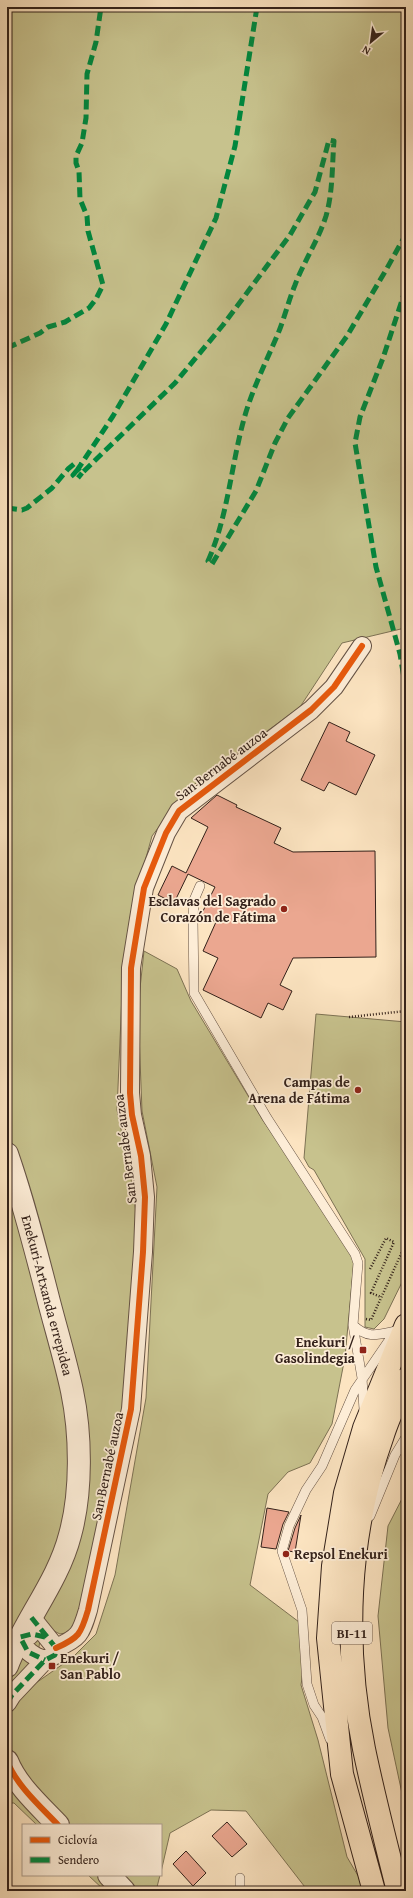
<svg xmlns="http://www.w3.org/2000/svg" width="413" height="1898" font-family="'Gentium Book Plus',serif">
<style>
.green{fill:#c7c28d;stroke:#7d7254}
.building{fill:#eba790;stroke:#33211a}
.lines{fill:none;stroke-linecap:round;stroke-linejoin:round}
.service-casing{stroke:#655244;stroke-width:10}
.minor-casing{stroke:#655244;stroke-width:20}
.tertiary-casing{stroke:#655244;stroke-width:24}
.primary-casing{stroke:#33211a;stroke-width:24}
.path{stroke:#33211a;stroke-width:2.5;stroke-dasharray:1 2;stroke-linecap:butt}
.service{stroke:#fdedd7;stroke-width:9}
.minor{stroke:#fdedd7;stroke-width:18}
.tertiary{stroke:#fdedd7;stroke-width:22}
.primary{stroke:#fce4c1;stroke-width:22}
.quiet{stroke:#00873e;stroke-width:5;stroke-dasharray:10 5;stroke-linecap:butt}
.cycleway-casing{stroke:#fdedd7;stroke-width:8}
.cycleway{stroke:#e8590c;stroke-width:6}
.poi-dot{fill:#8f2418;stroke:#fdedd7;stroke-width:1.5}
.labels{text-anchor:middle;stroke-width:3.5;stroke-linejoin:round;paint-order:stroke}
.shield{fill:#fdedd7;stroke:#705e53;stroke-width:1}
.shield-label{font-size:13px;font-weight:bold;fill:#33211a}
.street-label{font-size:14px;fill:#33211a;stroke:#fdedd7}
.poi-label{font-size:14px;font-weight:bold;fill:#33211a;stroke:#fdedd7;text-anchor:end}
</style>
<rect width="100%" height="100%" fill="#fce4c1"/>
<filter id="stains"><feTurbulence type="fractalNoise" baseFrequency=".005" numOctaves="4"/><feColorMatrix values="0 0 0 0 .2 0 0 0 0 .09 0 0 0 0 .02 0 0 0 .5 -.17"/></filter>
<radialGradient id="worn" r=".72"><stop offset=".6" stop-color="#630" stop-opacity="0"/><stop offset="1" stop-color="#630" stop-opacity=".3"/></radialGradient>
<path class="green" d="M7 7H406V626L405 628 342 643 300 707 188 789 152 836 131 912 123 971 117 1110 130 1172 137 1219 123 1415 83 1597 73 1627 65 1633 60 1634 50 1629 43 1621 33 1685 73 1657 96 1634 115 1575 146 1398 157 1187 142 1111 138 1007 144 951 177 969 191 1001 262 1119 343 1236 354 1261 345 1357 332 1424 310 1463 288 1472 268 1494 250 1585 303 1625 305 1658 301 1685 318 1740 347 1857 367 1891H308L246 1811 211 1810 170 1833 161 1872V1825H37L14 1803H7Z
M316 1014 406 1022V1274L384 1319 374 1329 365 1327V1259L314 1170 309 1167 304 1158Z
M406 1491V1812L388 1728 378 1616 388 1526Z
M88 1875H160L156 1891 104 1890Z"/>
<path class="building" d="M329 722 350 732 346 741 375 755 356 795 329 782 324 791 301 780Z
M217 795 237 805 236 807 281 828 274 843 293 852 375 851 376 957 293 958 280 985 292 991 283 1010 268 1003 261 1018 203 990 218 958 203 951 216 922 201 915 215 887 188 874 174 903 158 895 172 866 186 873 208 827 191 818Z
M267 1508 289 1512 283 1524 276 1549 261 1547Z
M301 1515 295 1552 288 1551 295 1528Z
M227 1822 247 1844 232 1857 212 1836Z
M186 1851 206 1873 193 1886 173 1864Z"/>
<g class="lines">
<g class="service-casing">
<path id="service" d="M200 886 194 900 193 920 194 993 267 1118 355 1254 358 1263 353 1325 362 1378 364 1410
M353 1325C368 1339 377 1335 396 1331
M370 1516 395 1455 406 1437
M330 1739 322 1717 314 1705 307 1684 302 1610 282 1551 289 1526 306 1490 322 1466 355 1390 394 1333
M240 1891V1878"/>
</g>
<g class="minor-casing">
<path id="minor" d="M30 1635 20 1637C25 1651 32 1656 45 1660
M56 1648C79 1638 81 1634 88 1610L131 1409 143 1252 145 1197 141 1156 132 1115 130 1093 131 968 144 888 166 833 179 811 311 710 334 687 362 646
M7 1703 12 1695 45 1660 55 1655 56 1648 31 1617"/>
</g>
<g class="tertiary-casing">
<g id="tertiary">
<path id="s1" d="M7 1154C23 1200 35 1247 47 1294 55 1326 65 1358 72 1391 81 1434 82 1492 70 1535 58 1582 24 1621 7 1666"/>
<path d="M7 1761C17 1786 40 1806 58 1825"/>
<path d="M109 1875 124 1891"/>
</g>
</g>
<g class="primary-casing">
<path id="primary" d="M374 1891 342 1774 328 1638 333 1566 345 1493 364 1428 406 1325
M398 1891C386 1844 374 1797 364 1749 343 1645 347 1535 383 1435 389 1416 398 1398 406 1379"/>
</g>
<path class="path" d="M349 1017 406 1011
M370 1269 386 1238 394 1242 371 1293 381 1297
M366 1319 371 1320 406 1243"/>
<use href="#service" class="service"/>
<use href="#minor" class="minor"/>
<use href="#tertiary" class="tertiary"/>
<use href="#primary" class="primary"/>
<path class="quiet" d="M257 7 235 146 216 218 166 324 113 416 78 469 82 473 175 383 223 325 290 235 315 192 329 140 334 141C332 165 333 192 326 216 318 241 304 261 295 285 288 302 284 320 277 336 266 362 254 386 246 412 231 462 229 514 208 561L212 564 256 491 275 443 288 418 347 336 386 270 406 234
M406 288 383 358 360 417 355 443 376 567 400 654 406 690
M7 348 40 333 48 327 65 322 89 308 96 299 103 285 88 231 87 216 80 199 79 171 76 163V156L82 143 86 118 87 74 96 42 101 7
M78 469 73 475 77 479 82 473
M7 508 22 510 27 508 52 488 68 469 74 464 81 465
M45 1637 32 1634 20 1637 28 1652 45 1660
M7 1703 12 1695 45 1660 55 1655 56 1648 31 1617"/>
<g class="cycleway-casing">
<path id="cycleway" d="M56 1648C79 1638 81 1634 88 1610L131 1409 143 1252 145 1197 141 1156 132 1115 130 1093 131 968 144 888 166 833 179 811 311 710 334 687 362 646
M7 1761C17 1786 40 1806 58 1825"/>
</g>
<use href="#cycleway" class="cycleway"/>
</g>
<g class="poi-dot">
<circle cx="284" cy="909" r="4"/>
<circle cx="358" cy="1090" r="4"/>
<rect x="359" y="1346" width="8" height="8" rx="2"/>
<circle cx="286" cy="1554" r="4"/>
<rect x="48" y="1662" width="8" height="8" rx="2"/>
</g>
<g class="labels">
<rect class="shield" x="332" y="1622" width="40" height="22" rx="3"/>
<g class="shield-label">
<text x="352" y="1638">BI-11</text>
</g>
<g class="street-label">
<text transform="translate(221 764) rotate(-37)" y="5">San Bernabé auzoa</text>
<text transform="translate(125 1149) rotate(-97)" y="5">San Bernabé auzoa</text>
<text dy="5" stroke="none"><textPath href="#s1" startOffset="147">Enekuri-Artxanda errepidea</textPath></text>
<text transform="translate(107 1466) rotate(-78)" y="5">San Bernabé auzoa</text>
</g>
<g class="poi-label">
<text x="276" y="906">Esclavas del Sagrado<tspan x="276" dy="16">Corazón de Fátima</tspan></text>
<text x="350" y="1087">Campas de<tspan x="350" dy="16">Arena de Fátima</tspan></text>
<text x="355" y="1347">Enekuri /<tspan x="355" dy="16">Gasolindegia</tspan></text>
<text x="294" y="1559" text-anchor="start">Repsol Enekuri</text>
<text x="60" y="1663" text-anchor="start">Enekuri /<tspan x="60" dy="16">San Pablo</tspan></text>
</g>
</g>
<rect width="413" height="1898" fill="none" stroke="#fce4c1" stroke-width="24"/>
<rect x="8" y="8" width="397" height="1882" fill="none" stroke="#33211a" stroke-width="2"/>
<rect x="12" y="12" width="389" height="1874" fill="none" stroke="#33211a"/>
<rect x="22" y="1824" width="140" height="52" fill="#fdedd7" stroke="#ac9b8b"/>
<rect x="30" y="1837" width="20" height="6" fill="#e8590c" stroke="#ac9b8b"/>
<text x="58" y="1844" font-size="12" fill="#33211a">Ciclovía</text>
<rect x="30" y="1857" width="20" height="6" fill="#00873e" stroke="#ac9b8b"/>
<text x="58" y="1864" font-size="12" fill="#33211a">Sendero</text>
<g transform="translate(371 42) rotate(209)" stroke="#fdedd7" stroke-width="3" paint-order="stroke">
<path d="M0-3L7 15L0 10L-7 15Z" fill="#33211a"/>
<text y="-6" font-size="11" font-weight="bold" text-anchor="middle" fill="#33211a">N</text>
</g>
<rect width="100%" height="100%" filter="url(#stains)"/>
<rect width="100%" height="100%" fill="url(#worn)"/>
</svg>
